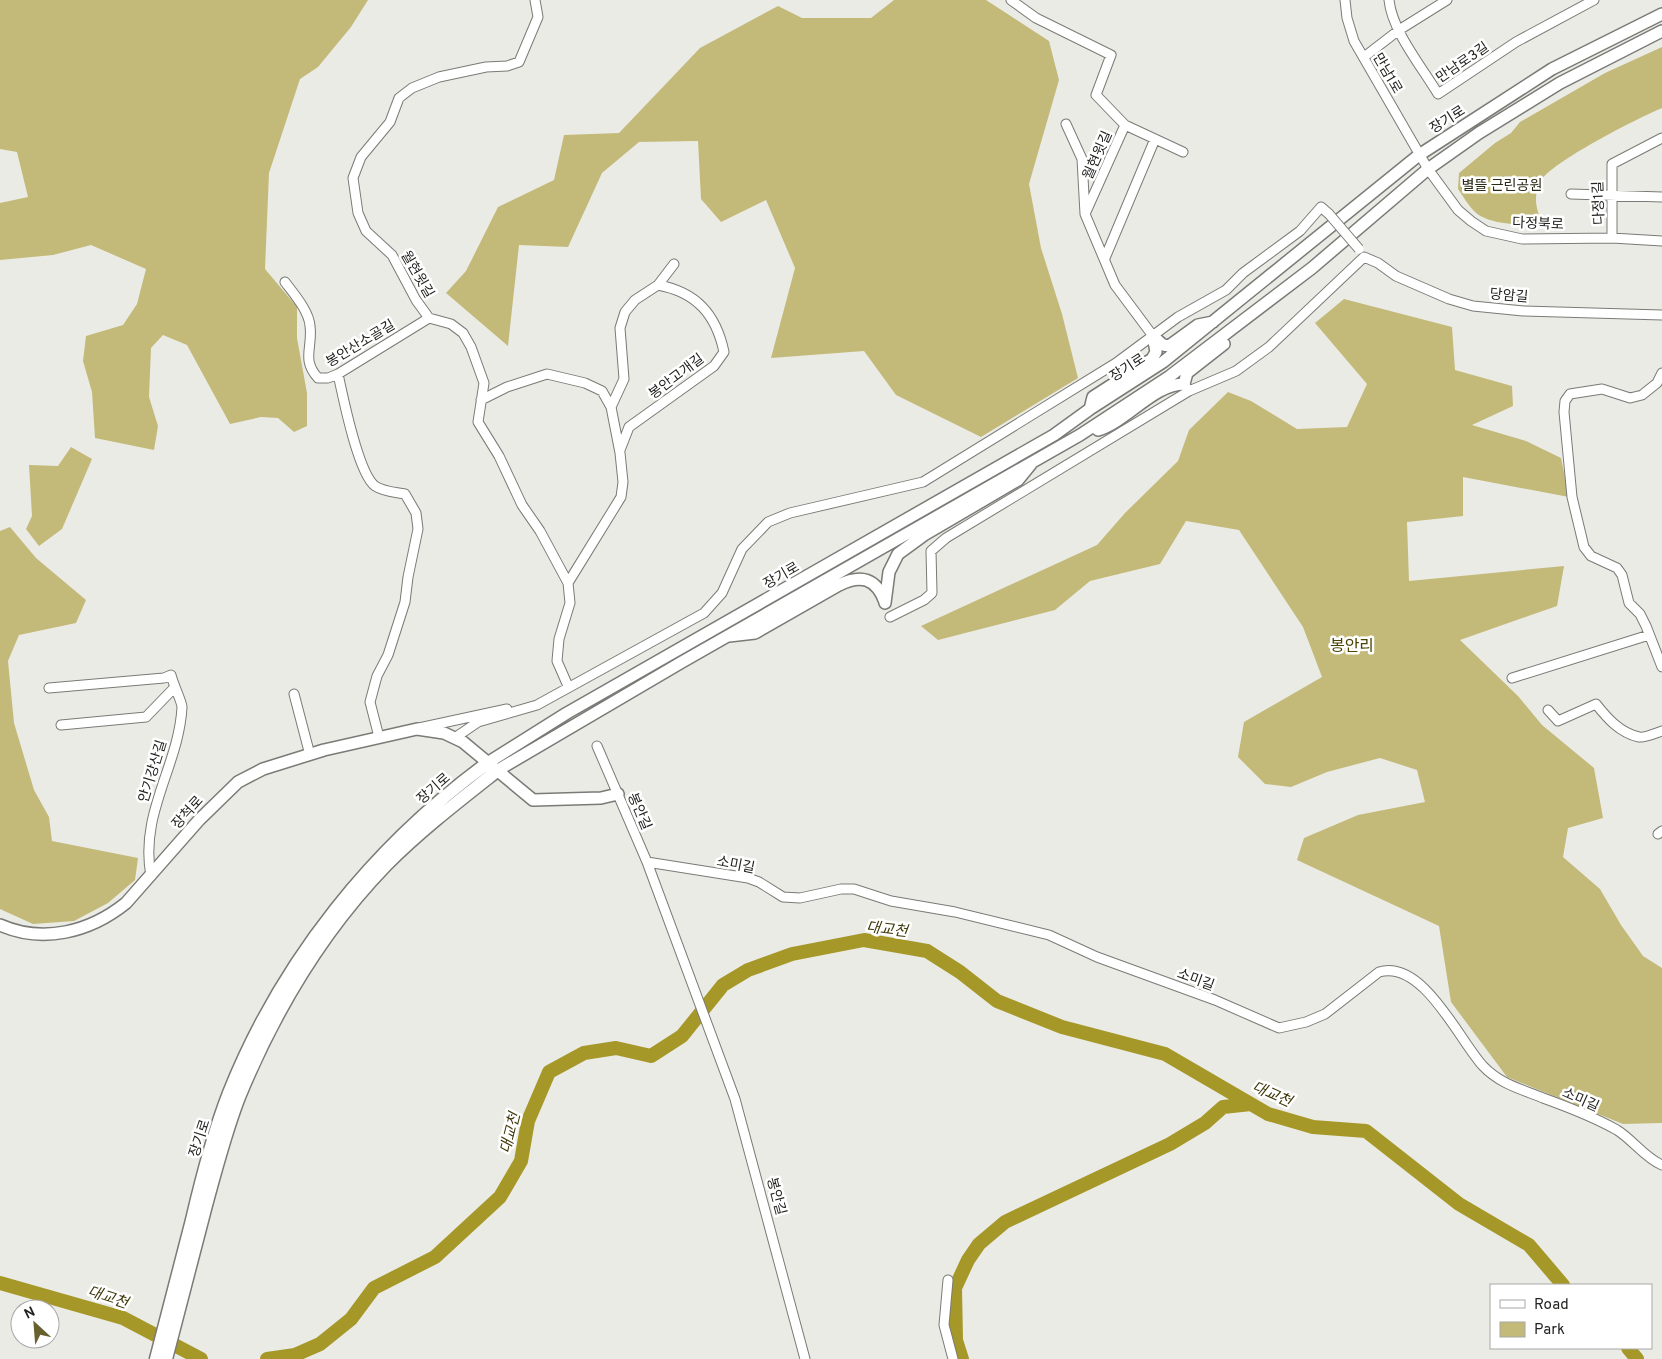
<svg xmlns="http://www.w3.org/2000/svg" width="1662" height="1359" font-family="Overpass,'Noto Sans KR',sans-serif">
<style>
.green{fill:#c3ba79}
.lines{fill:none;stroke-linecap:round;stroke-linejoin:round}
.river{stroke:#a69828;stroke-width:14}
.minor-casing{stroke:#7a7a76;stroke-width:11}
.major-casing{stroke:#7a7a76;stroke-width:14}
.highway-casing{stroke:#7a7a76;stroke-width:15}
.minor{stroke:#fff;stroke-width:9}
.major{stroke:#fff;stroke-width:11}
.highway{stroke:#fff;stroke-width:12}
.minor-bridge-casing{stroke:#7a7a76;stroke-width:11;stroke-linecap:butt}
.minor-bridge{stroke:#fff;stroke-width:9}
.labels{text-anchor:middle;stroke-width:5;stroke-linejoin:round;paint-order:stroke}
.street-label{font-size:14px;fill:#232321;stroke:#fff}
.park-label{font-size:14px;fill:#2c2a17;stroke:#fff}
.water-label{font-size:15px;font-style:italic;fill:#3e380a;stroke:#fff}
.quarter-label{font-size:16px;fill:#4b4300;stroke:#fff}
</style>
<rect width="100%" height="100%" fill="#ebebe6"/>
<path class="green" d="M0 0H368L351 27 318 67 300 79 269 173 265 269 297 307V338L307 393V426L294 432 278 418 261 417 230 424 187 345 163 335 151 348 149 397 158 426 154 450 95 438 92 392 83 361 86 336 123 325 137 304 146 269 91 245 53 255 0 260V203L28 197 17 152 0 149Z
M894 0H986L1049 41 1059 80 1029 184 1041 248 1062 314 1078 378 981 437 896 395 864 351 771 358 795 268 766 200 721 222 701 199 698 141 639 142 602 173 568 247 519 245 508 346 446 293 466 271 498 207 554 180 564 135 619 133 700 48 778 6 802 18H871Z
M1662 47V108C1640 117 1549 163 1540 182 1533 198 1536 208 1542 223 1525 226 1487 225 1474 211 1468 205 1463 196 1458 189L1459 173 1495 143 1511 133 1520 122 1605 73Z
M1344 299 1452 327 1455 370 1512 386 1513 406 1472 425 1526 441 1561 458 1569 497 1463 477V516L1407 522 1409 581 1564 566 1557 606 1460 640 1518 696 1542 725 1594 768 1603 818 1568 828 1563 857 1600 889 1621 925 1643 956 1662 968V1123L1623 1124 1507 1077 1451 1002 1439 926 1297 860 1304 838 1358 815 1425 802 1417 770 1380 758 1327 772 1291 787 1265 784 1238 757 1244 722 1322 677 1303 627 1239 530 1186 521 1160 564 1090 581 1055 610 938 640 921 626 1097 545 1125 513 1178 461 1189 430 1228 392 1251 401 1297 429 1347 427 1367 384 1315 323Z
M71 447 92 459 62 529 39 546 26 529 32 516 29 465 58 466Z
M10 527 36 558 86 600 76 623 19 635 8 661 14 723 34 790 49 817 52 841 138 858 135 880 108 903 74 921 33 924 0 909V531Z"/>
<g class="lines">
<path class="river" d="M0 1283 123 1318 201 1359
M1628 1348 1637 1359
M267 1359 295 1355 320 1344 351 1319 374 1288 435 1257 500 1197 521 1161 528 1121 549 1072 584 1053 616 1048 651 1056 682 1036 723 985 748 970 792 954 864 940 927 951 960 972 997 1001 1062 1027 1165 1054 1268 1114 1313 1127 1366 1131 1459 1204 1529 1245 1563 1285
M962 1359 956 1340 955 1288 968 1260 979 1244 1005 1222 1170 1144 1205 1123 1223 1107 1251 1104"/>
<g class="minor-casing">
<path id="minor" d="M535 0 538 17 519 62 507 66 486 67 439 77 412 88 399 98 390 122 361 157 353 178 358 213 366 231 392 255 416 300 429 318 451 324 463 333 471 347 484 383 478 422 499 456 522 505 540 531 568 583 570 603 559 639 557 661 568 686
M1011 0 1036 18 1111 55 1096 95 1125 125 1085 214
M1345 0 1347 18 1354 41 1428 169 1458 210 1471 221 1486 231 1522 239 1612 238 1662 241
M1389 0C1392 31 1422 67 1438 94L1516 42 1594 0
M1364 57 1399 30 1447 0
M1066 124 1082 159 1085 214 1115 285 1153 336
M1125 125 1183 152
M1571 194 1662 197
M1612 238V164L1662 138
M1364 257 1378 263 1396 276 1449 299 1473 306 1523 311 1662 315
M1105 258 1155 139
M285 282C294 294 309 311 310 326 313 348 301 359 318 378H328L338 374 429 318
M1662 373 1657 383 1642 395 1630 398 1602 389 1570 394 1565 401 1564 412 1572 497 1584 547 1591 556 1617 568 1622 575 1629 603 1640 614 1646 626 1662 667
M338 374C343 397 358 473 375 486 384 492 395 492 405 494L416 513 418 529 408 577 405 602 388 655 377 676 370 702 379 737
M1186 387 1189 391 1236 371 1269 347 1364 257
M481 400 507 387 547 374 585 383 602 391 611 407
M620 450 629 427 714 366 724 352C716 314 696 292 658 285
M568 583 621 497 623 482 620 453 611 407 624 379 620 328 625 312 635 300 658 285 674 264
M890 617 924 600 932 593 931 551 946 538 1189 391
M1512 678 1649 635
M49 688 164 678 171 675C173 684 182 702 182 707 179 766 139 813 151 876
M294 694 310 755
M1548 710 1558 721 1596 704C1607 718 1620 733 1639 737 1645 738 1656 733 1662 731
M61 725 146 717 174 688
M419 728 507 709
M456 737 478 722 537 705 704 613 722 593 742 549 768 522 790 513 923 482 1116 363 1178 317 1226 290 1243 273 1300 231 1321 207 1329 214
M597 746 647 862 735 1099 805 1359
M1658 834 1662 831
M647 862 748 878 759 882 783 897 800 898 841 889H854L891 901 955 912 1049 935 1097 957 1215 1000 1279 1028 1306 1022 1325 1014 1379 972C1423 959 1459 1040 1483 1066 1500 1084 1521 1089 1543 1098 1568 1107 1594 1117 1617 1130 1633 1140 1645 1158 1662 1165
M948 1280 944 1325 953 1359"/>
</g>
<g class="major-casing">
<path id="major" d="M1153 336 1163 345 1169 346 1198 325 1213 322
M1090 409 1093 397 1152 359 1156 352 1153 336
M1098 430C1127 421 1154 384 1184 384L1187 373 1224 344
M885 603 889 572 898 554 924 535 1018 480 1031 464
M729 636 755 633 839 585C861 574 876 578 885 602
M489 762 567 713 1054 435 1090 409 1163 362 1419 155 1552 69 1662 14
M498 770 682 662 1080 435 1170 376 1312 268 1428 169 1479 133 1560 83 1662 31
M0 925C43 944 90 932 126 903L199 820 238 782 263 769 324 750 417 729 444 733 463 742 533 800 601 798 618 794"/>
</g>
<g class="highway-casing">
<path id="highway" d="M156 1359C168 1313 180 1266 192 1220 202 1177 213 1134 229 1093 282 960 374 846 489 762
M166 1359C179 1309 192 1259 205 1209 215 1172 225 1133 239 1097 274 1012 322 931 386 865 421 830 460 800 498 770"/>
</g>
<use href="#minor" class="minor"/>
<use href="#major" class="major"/>
<use href="#highway" class="highway"/>
<g class="minor-bridge-casing">
<path id="minor-bridge" d="M1329 214 1359 249"/>
</g>
<use href="#minor-bridge" class="minor-bridge"/>
</g>
<g class="labels">
<g class="street-label">
<text transform="translate(1462 62) rotate(-34)" y="5">만남로3길</text>
<text transform="translate(1388 73) rotate(60)" y="5">만남1로</text>
<text transform="translate(1447 119) rotate(-32)" y="5">장기로</text>
<text transform="translate(1097 155) rotate(-66)" y="5">월현윗길</text>
<text transform="translate(1598 203) rotate(-92)" y="5">다정1길</text>
<text transform="translate(1538 223) rotate(2)" y="5">다정북로</text>
<text transform="translate(418 274) rotate(60)" y="5">월현윗길</text>
<text transform="translate(1509 295) rotate(5)" y="5">당암길</text>
<text transform="translate(360 343) rotate(-31)" y="5">봉안산소골길</text>
<text transform="translate(1127 367) rotate(-33)" y="5">장기로</text>
<text transform="translate(676 376) rotate(-37)" y="5">봉안고개길</text>
<text transform="translate(781 575) rotate(-30)" y="5">장기로</text>
<text transform="translate(152 771) rotate(-73)" y="5">안기강산길</text>
<text transform="translate(433 788) rotate(-41)" y="5">장기로</text>
<text transform="translate(640 811) rotate(67)" y="5">봉안길</text>
<text transform="translate(187 812) rotate(-48)" y="5">장척로</text>
<text transform="translate(736 864) rotate(11)" y="5">소미길</text>
<text transform="translate(1196 979) rotate(20)" y="5">소미길</text>
<text transform="translate(1581 1099) rotate(24)" y="5">소미길</text>
<text transform="translate(199 1138) rotate(-72)" y="5">장기로</text>
<text transform="translate(777 1196) rotate(75)" y="5">봉안길</text>
</g>
<g class="park-label">
<text x="1502" y="190">별뜰 근린공원</text>
</g>
<g class="water-label">
<text transform="translate(887 929) rotate(7)" y="5">대교천</text>
<text transform="translate(1272 1094) rotate(24)" y="5">대교천</text>
<text transform="translate(510 1133) rotate(-76)" y="5">대교천</text>
<text transform="translate(108 1297) rotate(18)" y="5">대교천</text>
</g>
<g class="quarter-label">
<text x="1352" y="651">봉안리</text>
</g>
</g>
<rect x="1490" y="1284" width="162" height="65" fill="#ffffff" stroke="#a7a7a6"/>
<rect x="1500" y="1300" width="25" height="8" fill="#ffffff" stroke="#a7a7a6"/>
<text x="1534" y="1309" font-size="15" fill="#232321">Road</text>
<rect x="1500" y="1322" width="25" height="15" fill="#c3ba79" stroke="#a7a7a6"/>
<text x="1534" y="1334" font-size="15" fill="#232321">Park</text>
<g transform="translate(35 1324) rotate(334)"><circle r="24" fill="#ffffff" stroke="#a7a7a6"/>
<path d="M0-4L9 19L0 12L-9 19Z" fill="#68612d"/>
<text y="-8" font-size="14" font-weight="bold" text-anchor="middle" fill="#232321">N</text>
</g>
</svg>
